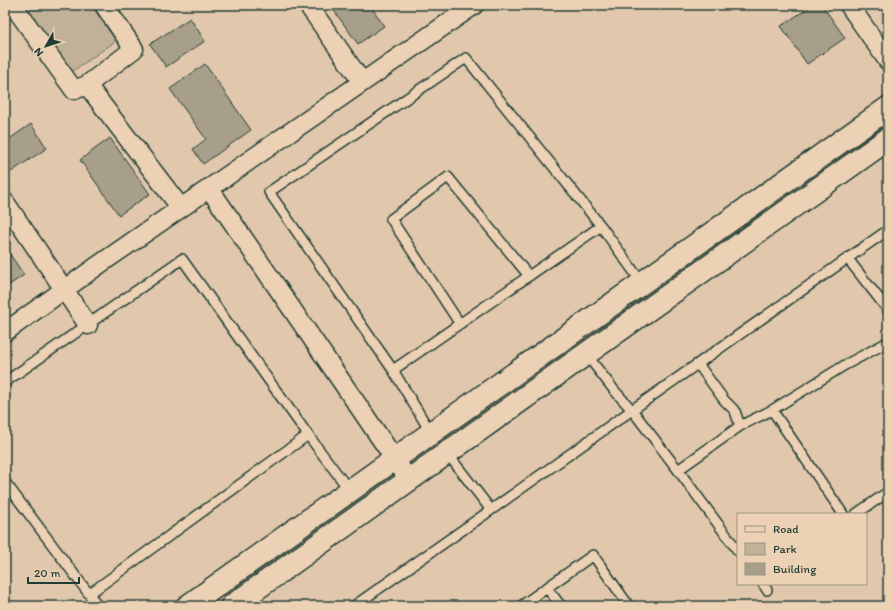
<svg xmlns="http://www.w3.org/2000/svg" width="893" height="611" font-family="Itim,sans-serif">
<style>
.green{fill:#c0b198;stroke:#707766}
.building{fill:#a79f89;stroke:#1f3d34}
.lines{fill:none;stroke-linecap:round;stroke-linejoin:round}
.lane-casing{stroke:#1f3d34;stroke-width:12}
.street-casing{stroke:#1f3d34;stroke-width:21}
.secondary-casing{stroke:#1f3d34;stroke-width:25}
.lane{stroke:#edd1b4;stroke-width:9}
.street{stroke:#edd1b4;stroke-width:18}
.secondary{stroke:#edd1b4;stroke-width:22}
</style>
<rect width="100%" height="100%" fill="#e1c8ac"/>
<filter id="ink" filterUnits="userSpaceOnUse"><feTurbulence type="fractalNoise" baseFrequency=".025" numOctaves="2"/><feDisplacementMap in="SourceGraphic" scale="8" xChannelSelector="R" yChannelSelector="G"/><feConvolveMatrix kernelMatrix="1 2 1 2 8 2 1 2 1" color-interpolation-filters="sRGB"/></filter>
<g filter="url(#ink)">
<path class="green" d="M18 5H91L116 41 67 75Z"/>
<path class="building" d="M330 5H370L384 26 358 44Z
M813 5H822L845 38 807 64 781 26Z
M190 18 205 41 166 67 150 44Z
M205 64 251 130 203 164 193 149 206 139 170 89Z
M31 124 47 148 11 172 5 164V142Z
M110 138 150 194 119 215 80 160Z
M5 247 24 275 5 288Z"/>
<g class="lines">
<g class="lane-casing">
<path id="lane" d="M848 259 888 310
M460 324 391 219 448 177 529 276
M586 354 614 390 632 410 678 470 738 551
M393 370 601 226
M5 382 182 259 308 435 350 491
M740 426 772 410
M431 433 393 370 269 192 466 58 601 226 642 283
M447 453 491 510 632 410 888 230
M678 470 740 426 735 411 724 400 698 364
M5 482 89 594
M843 514 772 410 845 365 888 342
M856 514 888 492
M763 584 767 590
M547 588 561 606
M98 606 89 594 308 435
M354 606 491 510
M521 606 593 555 629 606"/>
</g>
<g class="street-casing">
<path id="street" d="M13 5 74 90 87 85 181 208
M308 5 362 82
M849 5 888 61
M87 85 134 49 104 5
M209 188 409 480
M5 202 88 325
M5 332 100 264 474 5"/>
</g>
<g class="secondary-casing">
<path id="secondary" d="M188 606 888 108
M232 606 888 139"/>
</g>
<use href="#lane" class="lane"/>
<use href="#street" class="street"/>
<use href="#secondary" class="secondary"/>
</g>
</g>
<rect width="893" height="611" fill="none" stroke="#edd1b4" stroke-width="20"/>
<rect x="10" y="10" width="873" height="591" fill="none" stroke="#1f3d34" stroke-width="1.5" filter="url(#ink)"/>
<rect x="737" y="513" width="130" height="72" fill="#edd1b4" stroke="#9b9681"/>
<rect x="745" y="526" width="20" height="6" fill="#edd1b4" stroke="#9b9681"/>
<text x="773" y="533" font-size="12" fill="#1f3d34">Road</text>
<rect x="745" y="543" width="20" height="12" fill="#c0b198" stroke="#9b9681"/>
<text x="773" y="553" font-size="12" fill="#1f3d34">Park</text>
<rect x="745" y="563" width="20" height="12" fill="#a79f89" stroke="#9b9681"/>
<text x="773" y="573" font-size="12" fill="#1f3d34">Building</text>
<g transform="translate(46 46) rotate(231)" stroke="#edd1b4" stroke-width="3" paint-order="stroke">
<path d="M0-3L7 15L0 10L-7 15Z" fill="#1f3d34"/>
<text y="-6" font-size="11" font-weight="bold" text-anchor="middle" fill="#1f3d34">N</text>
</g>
<path d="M28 577v6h51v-6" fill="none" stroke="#1f3d34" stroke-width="2"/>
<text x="34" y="577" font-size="12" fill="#1f3d34" stroke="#edd1b4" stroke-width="3" paint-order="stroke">20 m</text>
</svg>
